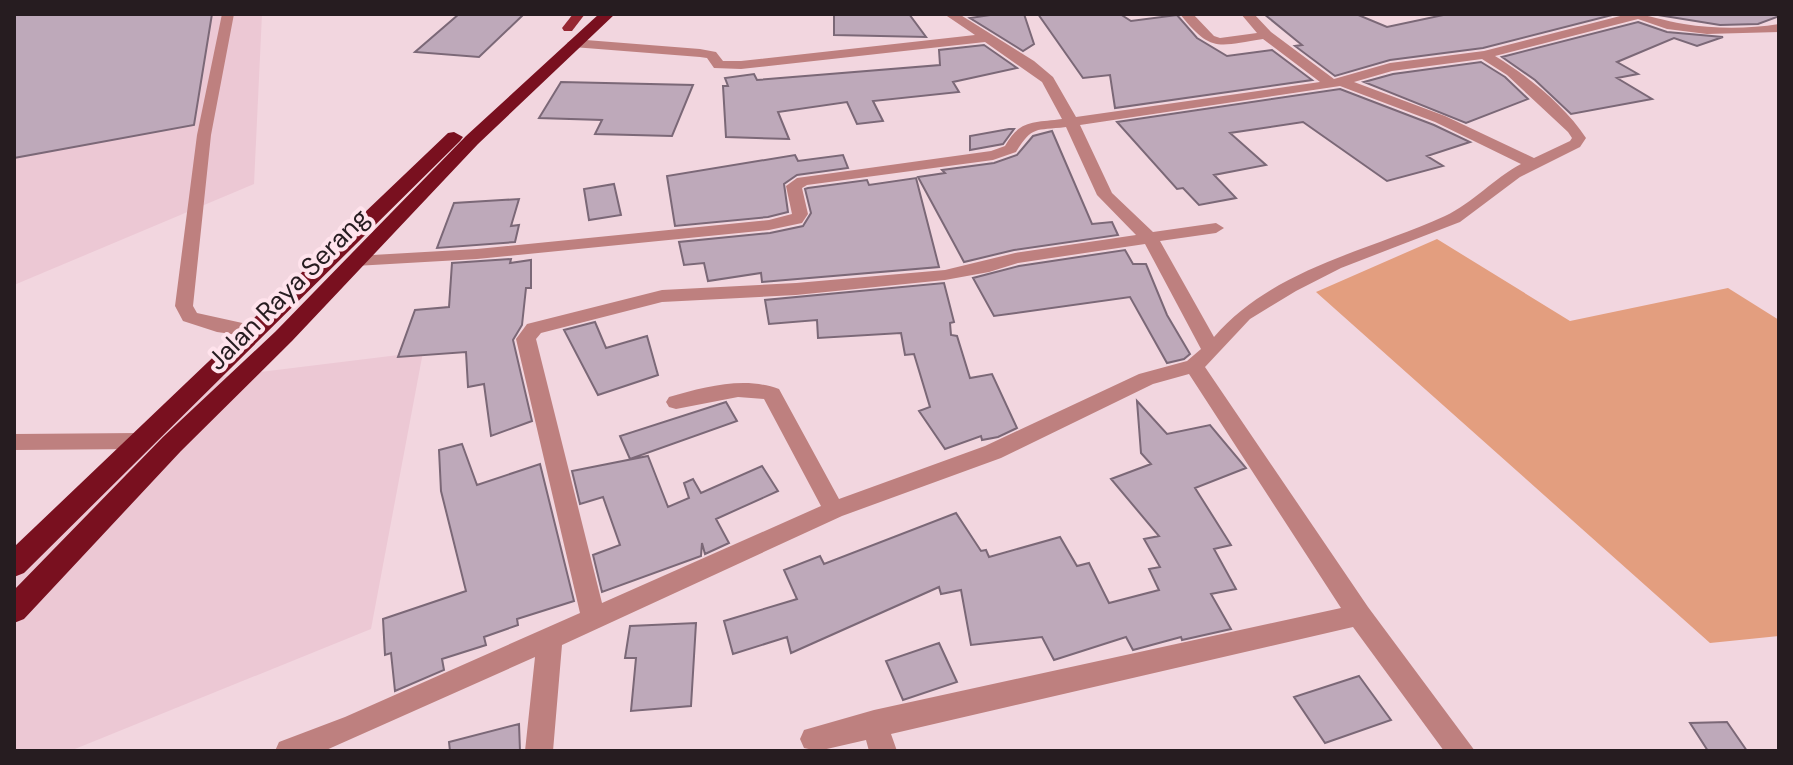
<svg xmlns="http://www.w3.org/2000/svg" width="1793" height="765" font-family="'DM Sans',sans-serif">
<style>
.built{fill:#ecc8d4}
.green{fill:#e39e7f}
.building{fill:#bea9ba;stroke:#7b6877;stroke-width:2}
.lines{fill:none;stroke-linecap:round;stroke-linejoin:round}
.minor{fill:#be807f;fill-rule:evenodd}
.major{fill:#962732;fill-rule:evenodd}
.highway{fill:#79101f;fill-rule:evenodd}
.labels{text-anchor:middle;stroke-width:8;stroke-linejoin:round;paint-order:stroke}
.street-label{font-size:26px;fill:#261c20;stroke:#ffe3ec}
</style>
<rect width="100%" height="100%" fill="#f2d6df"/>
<path class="built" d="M14 14H262L254 184 14 285Z
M423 352 371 629 70 751H14V546L195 380Z"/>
<path class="green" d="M1437 239 1570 321 1728 288 1779 320V636L1710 643 1316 292Z"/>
<path class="building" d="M14 14H212L194 125 14 158Z
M459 14H524L479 57 415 52Z
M834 14H909L926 37 834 35Z
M997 14H1024L1034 44 1023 51 970 18Z
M1038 14H1120L1131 21 1177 15 1197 38 1227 56 1272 50 1312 80 1115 108 1110 75 1083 78Z
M1264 14H1356L1387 27 1448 14H1616L1483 48 1390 60 1335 76 1295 46 1302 45Z
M1652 14H1776L1777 17 1758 24 1720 25Z
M1638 22 1667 32 1723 37 1697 46 1674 38 1617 62 1638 74 1617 78 1652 99 1571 114 1535 80 1502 57Z
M984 45 1017 68 953 82 959 92 873 101 883 121 857 124 847 102 778 112 789 139 726 137 723 86H728L725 78 754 74 757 80 940 65 939 50Z
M1481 62 1505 77 1528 99 1466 123 1364 82 1393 74Z
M561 82 693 85 672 136 595 134 602 120 539 118Z
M1340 89 1434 125 1470 142 1427 156 1443 166 1387 181 1303 122 1230 133 1266 165 1214 175 1236 198 1199 205 1183 188 1177 189 1117 122Z
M1009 129H1014L1003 144 970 150V136Z
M1052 131 1092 224 1112 222 1118 235 1014 250 964 262 918 177 945 173 942 170 994 163 1017 155 1033 136Z
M795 155 798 161 843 155 848 168 797 175 784 184 788 212 768 217 675 226 667 176Z
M916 178 939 267 762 282 761 273 708 281 704 263 684 265 679 242 770 233 803 226 811 213 805 189 808 188 867 180 869 185Z
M614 184 621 215 589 220 584 189Z
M519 199 511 226 519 225 515 242 437 248 454 203Z
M1125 250 1133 264H1146L1167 315 1190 354 1184 359 1167 363 1130 297 994 316 973 278 1019 266Z
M511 259 510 263 531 260V288H526L522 325 513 340 532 421 491 436 484 384 468 387 466 352 398 357 415 310 449 307 452 263Z
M944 283 954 322 950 323 951 335 957 336 970 378 992 374 1017 428 998 437 982 440 981 436 945 449 919 411 930 407 914 354 905 355 901 333 818 338 817 320 769 324 765 300Z
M595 322 606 348 647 336 658 375 598 395 564 330Z
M1137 401 1167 434 1210 425 1246 468 1195 488 1231 545 1214 549 1236 589 1211 594 1231 629 1182 640 1181 637 1133 650 1126 637 1054 660 1042 637 971 645 961 590 941 594 939 587 791 653 787 637 733 654 724 621 797 599 784 570 820 556 824 564 956 513 981 551 986 550 989 557 1060 537 1077 566 1089 563 1109 603 1159 590 1149 569 1160 567 1144 539 1159 536 1111 479 1151 464 1141 453Z
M726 402 737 421 630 459 620 436Z
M462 444 477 485 540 464 574 601 517 619 518 625 484 637 486 645 442 659 444 670 395 691 391 653 385 655 383 619 466 591 441 491 439 450Z
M648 456 668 507 689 498 684 483 693 479 701 493 762 466 778 491 716 519 729 543 705 554 702 543 701 556 602 592 593 555 620 545 603 497 580 504 572 471Z
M696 623 691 706 631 711 636 658H625L630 626Z
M939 643 957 682 903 700 886 661Z
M1359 676 1391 720 1325 743 1294 697Z
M1727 722 1747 751H1708L1690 723Z
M519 724 520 751H450L449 742Z"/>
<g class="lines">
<path class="minor" d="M222 14H234L211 135 193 306 197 313 260 327 262 331 253 337 217 332 183 321 175 306 197 135Z
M944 14H959L1034 61 1053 77 1076 117 1320 82 1263 39C1217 46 1211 53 1180 14H1193L1214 36 1220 38 1257 33 1241 14H1254L1271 32 1334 79 1390 63 1484 51 1628 14C1648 14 1664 21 1684 24 1715 29 1748 29 1779 24V32L1707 34 1667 29 1638 19 1495 56C1528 76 1565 106 1586 138L1580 147 1520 177 1460 222 1341 268 1296 291 1250 319 1205 367 1368 607 1475 751H1444L1353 627 891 734 897 751H869L866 740 818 751 804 748 800 739 804 730 874 710 1341 608 1189 374 1153 384 1001 458 842 516 562 645 553 751H525L535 657 324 751H275L279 742 345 717 580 613 516 339 527 324 662 290 796 283 945 270 1015 253 1136 235 1097 195 1066 127C1035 131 1033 125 1016 152L993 160 807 185 802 188 808 214 802 223 769 230 477 259 355 266 346 261 355 256 477 249 769 220 792 214 786 186 797 178 991 151 1005 146C1020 119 1034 123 1062 119L1042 82 985 42 741 69 714 68 707 58 700 57 573 47 567 43 573 39 700 49 716 52 723 61H741L975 35ZM1482 59 1507 75 1568 132 1572 138 1570 141 1534 158 1445 116 1354 82 1392 71ZM1340 86 1435 122 1521 164C1494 178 1473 203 1445 216 1366 252 1274 268 1214 337L1160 241 1216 233 1224 228 1216 223 1153 232 1112 193 1080 125ZM1145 244 1201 349 1187 361 1139 374 985 446 839 499 779 389C744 376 704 387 669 397L666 402 669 407 676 409 738 397 764 399 821 506 602 603 536 339 541 333 662 302 796 295 945 280 989 272 1018 263Z
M139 433 147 435 150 441 147 447 139 449 14 450V434Z"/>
<path class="major" d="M573 14H585L572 31H564L562 28Z"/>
<path class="highway" d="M599 14H615L478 144 292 341 181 451 24 619 14 623V590L163 437 276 331 466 136Z
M454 132 463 137 460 141 24 573 14 577V547L448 133Z"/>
</g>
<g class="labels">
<g class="street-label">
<text transform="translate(288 289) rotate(-45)" y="9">Jalan Raya Serang</text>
</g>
</g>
<rect width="1793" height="765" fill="none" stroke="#261c20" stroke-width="32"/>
</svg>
